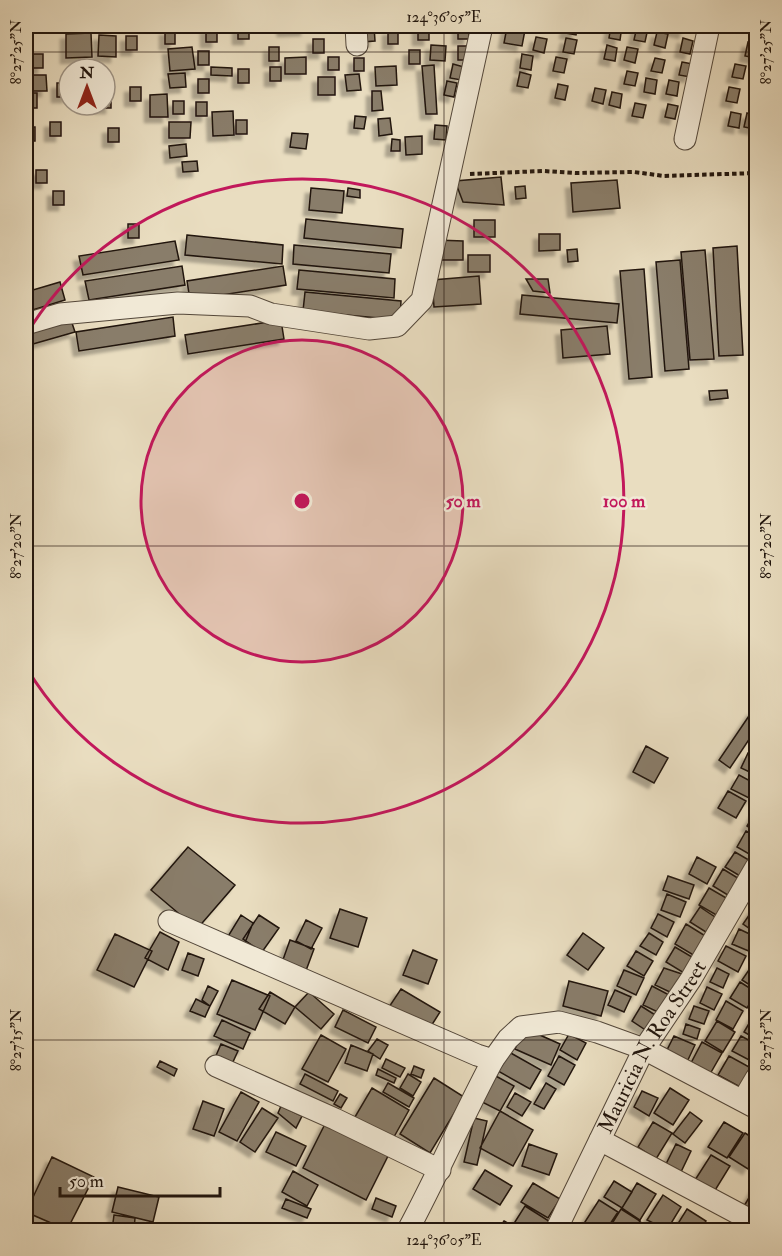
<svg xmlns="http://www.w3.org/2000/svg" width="782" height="1256" font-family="'IM FELL Double Pica',serif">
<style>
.building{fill:#897d6a;stroke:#21150d;stroke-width:1.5;filter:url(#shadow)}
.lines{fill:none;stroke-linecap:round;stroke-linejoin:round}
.street-casing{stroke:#53473a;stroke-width:23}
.path{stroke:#21150d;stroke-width:4;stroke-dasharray:4.5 3;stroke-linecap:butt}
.street{stroke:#f1e9d6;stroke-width:21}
.ticks{fill:none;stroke:#21150d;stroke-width:1.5;stroke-opacity:0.45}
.ring{fill:none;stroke:#c2185b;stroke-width:3}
.labels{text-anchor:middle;stroke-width:5;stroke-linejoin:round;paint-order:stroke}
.street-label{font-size:21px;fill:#21150d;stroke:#f1e9d6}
.centre{fill:#c2185b;stroke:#f1e9d6;stroke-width:3}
.ring-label{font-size:18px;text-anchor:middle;font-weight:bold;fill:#c2185b;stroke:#f1e9d6;stroke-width:5;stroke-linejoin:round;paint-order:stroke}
.neatline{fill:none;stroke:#21150d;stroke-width:2}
.ticks-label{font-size:15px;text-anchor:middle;fill:#21150d}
</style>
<defs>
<filter id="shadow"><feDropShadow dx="-5.5" dy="5.5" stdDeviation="1.5" flood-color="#0004"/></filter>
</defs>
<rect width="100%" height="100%" fill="#e9ddc0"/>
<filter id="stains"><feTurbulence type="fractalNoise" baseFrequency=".00333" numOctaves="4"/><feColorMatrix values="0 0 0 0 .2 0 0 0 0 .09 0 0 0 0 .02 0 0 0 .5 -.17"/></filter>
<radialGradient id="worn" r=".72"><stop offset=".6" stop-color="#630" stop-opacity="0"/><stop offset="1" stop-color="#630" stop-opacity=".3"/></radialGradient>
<path class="building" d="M238 26H249V39H238Z
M282 26H306V30L283 31Z
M362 26H374L375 41 363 42Z
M458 26H469V39H458Z
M567 26H578L576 35 565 33Z
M611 26H622L620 40 609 38Z
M637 26 648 28 645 42 634 40Z
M656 26H686L684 33Z
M418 27H429V40H418Z
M507 27 525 30 522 46 504 43Z
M206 28H217V42H206Z
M165 30H175V44H165Z
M388 30H398V44H388Z
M657 32 668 34 665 48 654 45Z
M91 33 92 57 66 58V34Z
M99 35 116 36V57L98 56Z
M126 36H137V50H126Z
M536 37 547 39 544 53 533 50Z
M566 38 577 40 574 54 563 52Z
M683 38 693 41 690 54 680 52Z
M313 39H324V53H313Z
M748 42 756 44V58L745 56Z
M431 45 446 46 445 61 430 60Z
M607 45 617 48 615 61 604 59Z
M458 46H469V60H458Z
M192 47 195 69 170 71 168 49Z
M269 47H279V61H269Z
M627 47 638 49 635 63 624 60Z
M409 50H420V64H409Z
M198 51H209V65H198Z
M32 54H43V68H32Z
M522 54 533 56 531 70 520 68Z
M306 57V74H285V58Z
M328 57H339V70H328Z
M556 57 567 59 564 73 553 71Z
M354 58H364V71H354Z
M655 58 665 60 662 73 651 71Z
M682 62 693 64 690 77 679 75Z
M453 64 464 67 461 80 450 78Z
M735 64 746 66 743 79 732 77Z
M434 65 437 114H426L422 66Z
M396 66 397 85 376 86 375 67Z
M211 67 232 68V76L211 75Z
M270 67H281V81H270Z
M238 69H249V83H238Z
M627 71 638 73 635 86 624 84Z
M520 72 531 75 528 88 517 86Z
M185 73 186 87 170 88 168 74Z
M359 74 361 90 347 91 345 75Z
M28 75H46L47 91H28Z
M318 77H335V95H318Z
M646 78 657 80 655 94 644 92Z
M198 79H209V93H198Z
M669 80 679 82 677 96 666 94Z
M447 81 457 83 454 97 444 95Z
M57 83H68V97H57Z
M558 84 568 86 565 100 555 98Z
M130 87H141V101H130Z
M729 87 740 89 737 103 726 101Z
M595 88 606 90 603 104 592 101Z
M372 91H381L383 110 372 111Z
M612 92 622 94 620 108 609 105Z
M27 93H37V108H27Z
M105 94H111V108H100V105H105Z
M167 94 168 117H150V95Z
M173 101H184V114H173Z
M196 102H207V116H196Z
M635 103 646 105 643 118 632 116Z
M668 104 678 106 675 119 665 117Z
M233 111 234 135 213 136 212 112Z
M731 112 741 114 739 128 728 126Z
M747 113 756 115 755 129 744 127Z
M355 116 366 117 364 129 354 128Z
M390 118 392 134 379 136 378 119Z
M236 120H247V134H236Z
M50 122H61V136H50Z
M169 122H191L190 138H169Z
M435 125 447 126 446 140 434 139Z
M26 127H35V141H26Z
M108 128H119V142H108Z
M292 133 308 134 306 149 290 147Z
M422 136V154L406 155 405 137Z
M392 139 400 140V151H391Z
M186 144 187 156 170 158 169 146Z
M197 161 198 171 183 172 182 162Z
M36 170H47V183H36Z
M501 177 504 205 463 202 455 181Z
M617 180 620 208 573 212 571 183Z
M525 186 526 198 516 199 515 187Z
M311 188 344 191 342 213 309 210Z
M348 188 360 190V198L347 196Z
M53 191H64V205H53Z
M306 219 403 229 401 248 304 238Z
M474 220H495V237H474Z
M128 224H139V238H128Z
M539 234H560V250L539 251Z
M187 235 283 245 282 264 185 255Z
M436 240 463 241V260H436Z
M175 241 179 260 83 275 79 256Z
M294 245 391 254 389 273 293 264Z
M737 246 743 355 719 356 713 248Z
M577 249 578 261 568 262 567 250Z
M705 250 714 359 690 360 681 252Z
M468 255H490V272H468Z
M680 260 689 369 665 371 656 262Z
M182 266 185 285 89 300 85 281Z
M283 266 286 285 190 300 187 281Z
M644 269 652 377 629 379 620 271Z
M299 270 395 279 394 298 297 289Z
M479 276 481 304 434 307 432 280Z
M526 279H548L550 293 533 291Z
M60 282 65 300 26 312V292Z
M305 292 401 301 400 320 303 311Z
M522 295 619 304 617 323 520 314Z
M69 314 75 332 26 346V326Z
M173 317 175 336 79 351 76 332Z
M281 320 284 339 188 354 185 335Z
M607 326 610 354 563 358 561 330Z
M727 390 728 398 710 400 709 391Z
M753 710 756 713V729L730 768 719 760Z
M646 746 668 758 654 783 633 772Z
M748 753 756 757V775L741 768Z
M739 775 756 784 751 799 731 789Z
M728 791 746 801 736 818 718 808Z
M756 811V832L747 826Z
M746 831 756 837V858L737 847Z
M188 847 235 885 197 929 151 890Z
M735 852 754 863 745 879 725 867Z
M697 857 716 867 707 884 689 874Z
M723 869 741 880 731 897 713 886Z
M668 876 694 885 689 899 663 890Z
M709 888 728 899 718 916 699 905Z
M667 894 686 902 680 917 661 910Z
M700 907 718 919 709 934 690 922Z
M754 908 756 909V933L743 924Z
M340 909 367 918 358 947 330 938Z
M658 914 674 922 667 937 651 928Z
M241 915 253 923 242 950 227 938Z
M259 915 279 928 262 952 243 939Z
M306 920 322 928 311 949 296 941Z
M686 924 707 937 695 956 675 944Z
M739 929 756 937 751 952 732 944Z
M160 932 179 942 168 970 145 958Z
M583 933 604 948 588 970 567 955Z
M649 933 663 942 656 955 640 946Z
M115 934 152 951 134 987 97 970Z
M290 940 314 949 304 976 280 968Z
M726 946 746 956 738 972 718 961Z
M675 947 692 957 684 973 666 962Z
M413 950 437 960 428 984 403 975Z
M636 951 653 961 644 976 627 966Z
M188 953 204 959 198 976 182 970Z
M753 964 756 966V989L742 980Z
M664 968 682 974 674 994 655 985Z
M717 968 729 974 723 988 710 982Z
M624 970 644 978 636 995 617 986Z
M232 980 270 996 255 1030 217 1014Z
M569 981 608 991 601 1016 563 1006Z
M740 982 756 992 747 1008 730 998Z
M208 986 218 991 210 1006 202 1000Z
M652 986 671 996 662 1014 643 1005Z
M707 987 722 994 714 1010 700 1003Z
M401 989 440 1012 428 1031 389 1007Z
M615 990 631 997 624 1012 608 1005Z
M270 992 295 1007 285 1024 259 1009Z
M309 992 334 1014 321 1029 295 1007Z
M196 999 210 1006 205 1017 190 1011Z
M726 1001 743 1011 733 1029 716 1020Z
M641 1006 660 1018 650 1033 632 1021Z
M694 1006 709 1011 704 1024 689 1019Z
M343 1010 376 1027 368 1043 335 1027Z
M754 1015 756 1016V1039L744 1032Z
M222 1020 250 1033 243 1049 214 1036Z
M717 1021 735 1032 723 1052 705 1041Z
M686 1024 700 1029 697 1039 683 1034Z
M524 1028 560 1044 551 1065 515 1049Z
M569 1034 586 1043 577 1060 560 1050Z
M321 1035 346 1049 328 1082 302 1069Z
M674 1036 695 1045 686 1064 665 1054Z
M741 1036 756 1044V1052L751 1061 732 1051Z
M377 1039 388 1045 380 1059 368 1051Z
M702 1042 722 1053 710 1074 691 1063Z
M221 1044 238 1051 232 1064 215 1058Z
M351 1045 373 1054 367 1071 345 1063Z
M509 1052 541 1070 530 1089 498 1071Z
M559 1056 575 1065 564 1085 548 1076Z
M729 1056 751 1068 740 1087 718 1075Z
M386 1059 405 1068 400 1077 382 1068Z
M160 1061 177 1069 174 1076 157 1067Z
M414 1066 424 1070 421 1078 411 1074Z
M378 1069 396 1078 394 1083 376 1075Z
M305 1074 338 1091 333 1101 300 1084Z
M408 1074 421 1082 413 1096 400 1088Z
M494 1075 514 1086 500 1111 480 1101Z
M434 1078 464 1097 430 1153 400 1134Z
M388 1083 414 1098 409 1107 383 1092Z
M546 1083 556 1089 544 1109 534 1104Z
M372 1088 409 1110 390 1144 352 1122Z
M670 1088 689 1100 673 1125 654 1113Z
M642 1091 658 1098 649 1116 634 1107Z
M241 1092 259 1102 237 1141 219 1132Z
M515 1093 531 1102 522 1116 507 1107Z
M340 1094 347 1098 341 1108 334 1104Z
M203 1101 224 1109 214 1136 193 1129Z
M281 1106 302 1116 296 1128 278 1113Z
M262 1108 278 1118 255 1152 240 1142Z
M500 1111 533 1130 513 1166 480 1148Z
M690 1112 702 1121 685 1143 673 1134Z
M474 1118 487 1121 477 1165 464 1162Z
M326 1122 389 1154 366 1200 303 1168Z
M653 1122 672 1133 656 1159 638 1147Z
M724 1122 743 1133 727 1158 708 1147Z
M276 1132 306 1146 296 1166 266 1152Z
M745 1133 756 1140V1156L748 1169 729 1157Z
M529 1144 557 1154 549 1175 522 1166Z
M676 1144 691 1151 680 1174 665 1166Z
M711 1155 730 1166 714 1192 695 1180Z
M52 1157 94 1177 67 1230 26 1212Z
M485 1170 512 1186 500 1205 473 1189Z
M293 1171 318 1185 307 1206 282 1192Z
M614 1181 632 1192 622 1208 604 1197Z
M533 1183 560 1199 548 1218 521 1202Z
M637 1183 656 1194 640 1220 622 1208Z
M756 1186V1220L741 1211Z
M118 1187 159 1197 153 1222 112 1212Z
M663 1195 681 1207 667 1230 647 1220Z
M376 1198 396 1206 392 1217 372 1209Z
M286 1199 311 1209 307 1218 282 1208Z
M599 1200 618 1212 606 1230H592L583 1225Z
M525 1206 552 1223 546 1230H521L513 1225Z
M621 1209 640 1221 634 1230H608Z
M687 1209 706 1221 700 1230H674Z
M114 1215 135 1218 134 1230H112Z
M504 1221 520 1230H498Z
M640 1222 655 1230H635Z"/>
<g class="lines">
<g class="street-casing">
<g id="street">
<path d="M356 26 357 45"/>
<path d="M685 139 709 26"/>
<path d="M26 324 60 314 178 303 250 306 271 314 369 329 397 326 422 300 482 26"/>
<path d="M169 921 477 1055 493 1060 508 1039 521 1027 559 1022 597 1032 644 1049 756 1108"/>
<path d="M216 1066 335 1119 440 1170"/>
<path d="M743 1100 756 1078"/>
<path d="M600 1140 756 1223"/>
<path d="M408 1230C438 1174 463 1116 493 1060"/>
<path id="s1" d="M556 1230 644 1049 691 979 756 867"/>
</g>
</g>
<path class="path" d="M470 174 543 171 575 173 634 172 664 176 756 173"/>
<use href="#street" class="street"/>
</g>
<path class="ticks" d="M444 26V1230M26 52H756M26 546H756M26 1040H756"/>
<circle cx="302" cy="501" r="161" fill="#c2185b" fill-opacity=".12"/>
<g class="ring">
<circle cx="302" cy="501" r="161"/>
<path d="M26 335A322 322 0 1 1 26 667"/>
</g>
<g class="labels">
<g class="street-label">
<text dy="7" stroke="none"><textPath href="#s1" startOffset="207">Mauricia N. Roa Street</textPath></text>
</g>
</g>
<circle cx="302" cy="501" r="9" class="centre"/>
<g class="ring-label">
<text x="463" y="507">50 m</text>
<text x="624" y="507">100 m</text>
</g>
<rect width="782" height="1256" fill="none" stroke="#e9ddc0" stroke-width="66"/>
<g transform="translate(87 87)"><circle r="28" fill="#f1e9d6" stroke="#9e9486" stroke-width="1.5"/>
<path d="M0-4.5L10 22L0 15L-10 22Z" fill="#8f2418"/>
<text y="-9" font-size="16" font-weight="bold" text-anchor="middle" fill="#21150d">N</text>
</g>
<path d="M60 1187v9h160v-9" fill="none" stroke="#21150d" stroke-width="3"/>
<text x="69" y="1187" font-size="18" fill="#21150d" stroke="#f1e9d6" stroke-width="4.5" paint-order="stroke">50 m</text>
<rect x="33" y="33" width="716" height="1190" class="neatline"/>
<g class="ticks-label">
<text x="444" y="22">124°36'05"E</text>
<text transform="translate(16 52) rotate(-90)" y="5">8°27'25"N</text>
<text transform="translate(766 52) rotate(-90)" y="5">8°27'25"N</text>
<text transform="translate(16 546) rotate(-90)" y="5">8°27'20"N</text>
<text transform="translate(766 546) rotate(-90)" y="5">8°27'20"N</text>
<text transform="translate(16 1040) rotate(-90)" y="5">8°27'15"N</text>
<text transform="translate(766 1040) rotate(-90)" y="5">8°27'15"N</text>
<text x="444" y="1245">124°36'05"E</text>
</g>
<rect width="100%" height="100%" filter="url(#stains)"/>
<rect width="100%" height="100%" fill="url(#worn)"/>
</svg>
